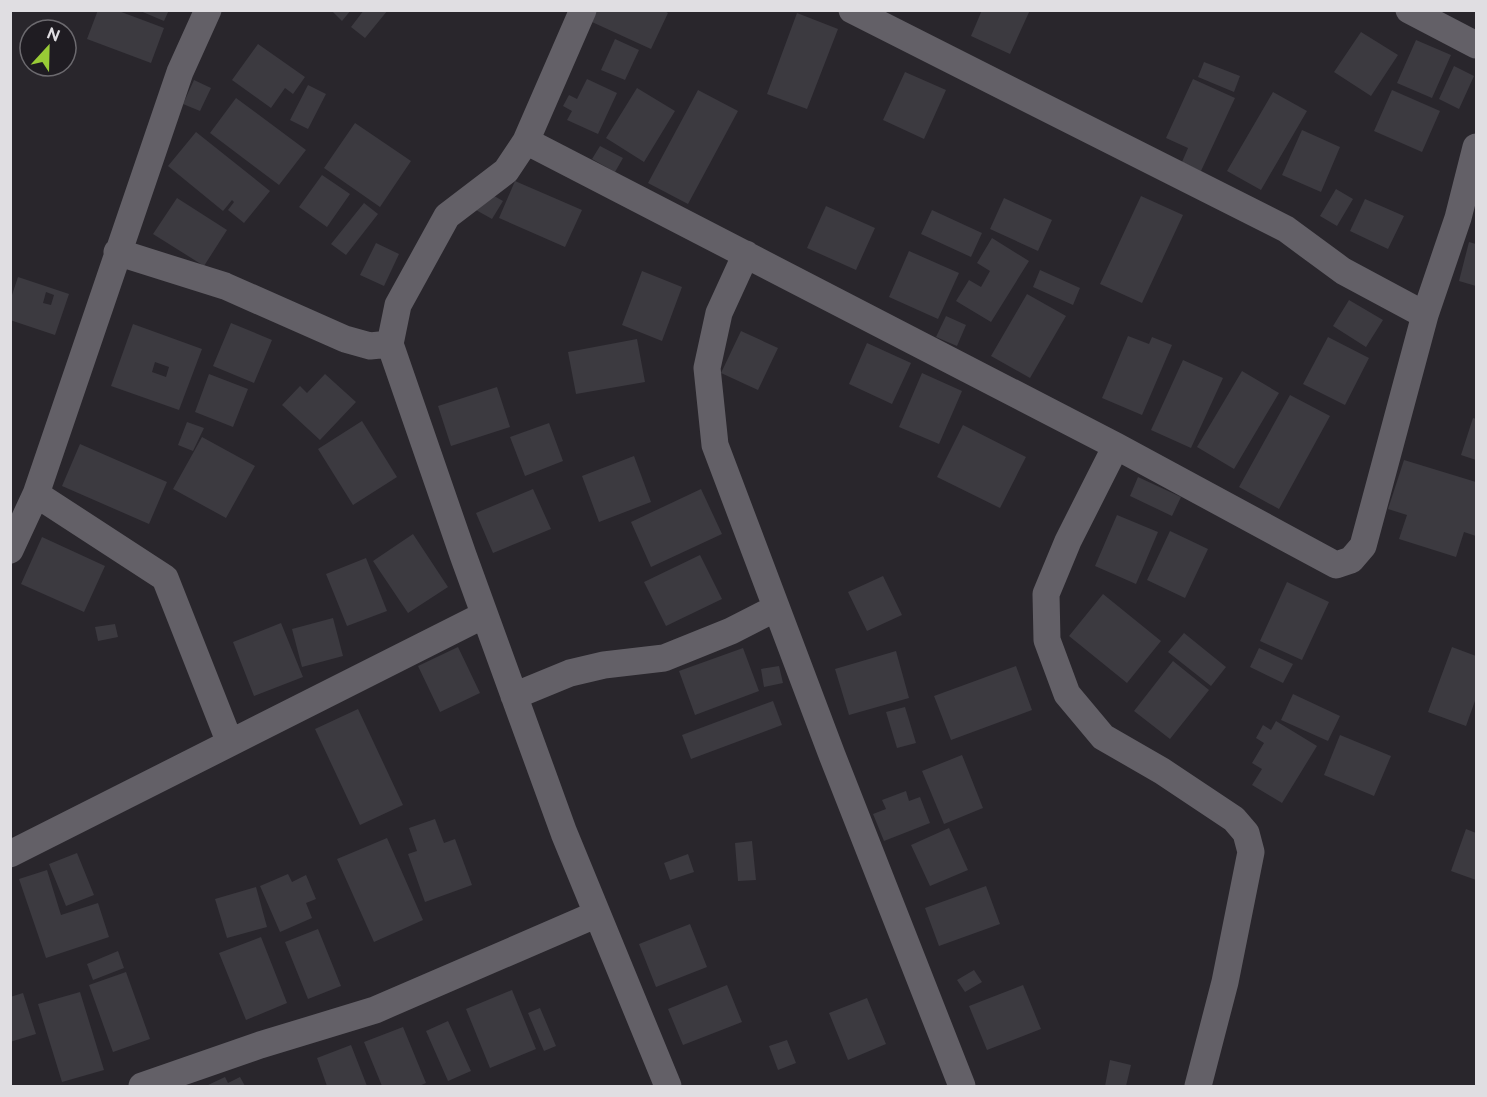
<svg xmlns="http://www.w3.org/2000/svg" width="1487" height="1097" font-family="Raleway,sans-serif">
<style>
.building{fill:#3c3a40;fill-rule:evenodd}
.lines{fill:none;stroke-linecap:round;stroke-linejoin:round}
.minor{stroke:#636067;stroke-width:27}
</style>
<rect width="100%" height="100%" fill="#29262c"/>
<path class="building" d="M98 10H116L164 28 151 63 87 39Z
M138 10H169L164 21Z
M331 10H351L342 21Z
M364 10H388L365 38 351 27Z
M597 10H663L668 13 651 49 592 22Z
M982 10H1030L1010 54 971 36Z
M797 13 838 29 807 109 767 94Z
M1361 32 1398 55 1371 96 1334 72Z
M615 39 639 50 625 80 601 70Z
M1416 40 1451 55 1432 98 1397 83Z
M258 44 305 77 293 94 285 88 271 108 232 80Z
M1204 62 1240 76 1234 92 1198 77Z
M1454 66 1474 76 1459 109 1439 99Z
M905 72 946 90 924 139 883 120Z
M587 79 617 93 598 134 567 120 572 111 563 106 569 95 577 99Z
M1193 79 1235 98 1201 171 1182 162 1188 148 1166 138Z
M194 80 211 88 200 111 183 104Z
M308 85 326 94 308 129 290 120Z
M637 88 675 111 644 162 606 138Z
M698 90 738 111 688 204 648 183Z
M1392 90 1440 111 1422 152 1374 131Z
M1273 92 1307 111 1261 190 1227 171Z
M236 98 306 150 279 185 210 133Z
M355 123 411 161 380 207 324 168Z
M1302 130 1340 147 1321 192 1282 175Z
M196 132 270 191 244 223 228 210 234 202 232 200 223 211 168 166Z
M600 146 623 158 615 172 592 159Z
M322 175 350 194 327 227 299 207Z
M515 181 582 210 565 247 499 218Z
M1336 189 1353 199 1337 226 1320 216Z
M487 192 503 201 492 219 476 210Z
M1141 196 1183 215 1142 303 1100 284Z
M177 198 227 230 204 266 153 234Z
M1004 198 1052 220 1038 251 990 229Z
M1365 199 1404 216 1388 249 1350 231Z
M364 203 378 214 346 255 331 244Z
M826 206 875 228 856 270 807 248Z
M932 210 982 233 971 257 921 234Z
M992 238 1029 261 991 322 956 301 969 280 981 287 990 271 977 263Z
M1469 242 1476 244V286L1459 281Z
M376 243 399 254 384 286 360 275Z
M909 251 959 273 938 319 889 297Z
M1040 270 1080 288 1073 305 1033 287Z
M642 271 682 287 662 341 622 325Z
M18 277 69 294 55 335 10 320V301ZM46 292 54 295 51 305 43 303Z
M1027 294 1066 316 1030 378 991 356Z
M1349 300 1383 320 1366 347 1333 326Z
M946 316 966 325 957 346 936 337Z
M231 323 272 340 254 383 213 366Z
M133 324 202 349 179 410 111 386ZM155 362 169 367 166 377 152 372Z
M741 331 778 348 758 390 721 373Z
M1128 336 1149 344 1152 337 1172 345 1142 415 1102 398Z
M1328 337 1369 358 1345 405 1303 384Z
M637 339 645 382 576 394 568 352Z
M867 343 911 363 892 404 849 384Z
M1183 360 1223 378 1191 448 1151 430Z
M1242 371 1279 393 1234 469 1197 447Z
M922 373 962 391 939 444 899 427Z
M209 374 248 389 233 427 195 412Z
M325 374 356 402 320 440 282 405 300 386 307 393Z
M497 387 510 427 451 446 438 406Z
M1290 395 1330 416 1279 509 1239 487Z
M1473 418 1476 419V460L1461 455Z
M362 421 397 477 353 505 318 449Z
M187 422 204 428 193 451 178 445Z
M549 423 563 461 525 476 510 437Z
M963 425 1026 457 1000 508 937 477Z
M202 437 255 466 226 518 173 489Z
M80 444 167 482 149 524 62 486Z
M634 456 651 502 599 522 582 476Z
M1404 460 1476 482V536L1464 532 1456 557 1399 539 1407 515 1388 509Z
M1138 477 1181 497 1172 516 1130 496Z
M533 489 551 529 493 553 476 513Z
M701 489 722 534 651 567 631 522Z
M1117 515 1158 532 1136 584 1095 566Z
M1170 531 1208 549 1185 598 1147 580Z
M413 534 448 587 408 613 373 561Z
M42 537 105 566 84 612 21 584Z
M700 555 722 599 666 626 644 582Z
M366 558 387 611 347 626 326 574Z
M883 576 902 615 867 631 848 592Z
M1287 582 1329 602 1302 660 1260 641Z
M1103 594 1161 641 1127 683 1069 636Z
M333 618 343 656 302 667 292 629Z
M281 623 303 677 254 696 233 642Z
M115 624 118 637 98 641 95 627Z
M1184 633 1226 667 1211 686 1168 652Z
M458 647 480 693 440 712 418 666Z
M1452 647 1476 656V698L1466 726 1428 712Z
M743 648 759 691 695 715 679 671Z
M1259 648 1293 664 1283 683 1250 667Z
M896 651 909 698 849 715 835 669Z
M1173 661 1209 690 1170 739 1134 711Z
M779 666 783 683 764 687 761 669Z
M1016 666 1032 710 951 740 934 696Z
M1293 694 1340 716 1328 741 1281 720Z
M773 701 782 725 691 759 682 735Z
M905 707 916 743 897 748 886 712Z
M358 709 403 805 360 825 315 729Z
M1276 721 1317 746 1282 803 1252 785 1262 769 1252 763 1264 743 1256 738 1263 725 1271 730Z
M1340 735 1391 756 1374 796 1324 775Z
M962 755 983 808 944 824 922 771Z
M906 791 909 801 920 797 930 823 884 841 873 814 886 809 882 800Z
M435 819 444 843 455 839 472 885 425 902 408 854 417 851 409 828Z
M949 828 968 870 930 886 911 845Z
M1466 829 1476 833V880L1451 871Z
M387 838 423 920 374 942 337 859Z
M752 841 756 880 738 881 735 843Z
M77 853 94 895 66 906 49 864Z
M688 854 694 872 670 880 664 863Z
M47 870 61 915 98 903 109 937 46 958 19 879Z
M288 874 292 882 306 875 316 899 306 903 312 918 280 932 260 886Z
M986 886 1000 924 939 946 925 908Z
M256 887 267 927 227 938 215 899Z
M690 924 707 967 656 987 639 944Z
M318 929 341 986 308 999 285 942Z
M261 937 287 1003 246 1020 219 953Z
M118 951 124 968 93 980 87 964Z
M974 970 982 982 965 992 957 980Z
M126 972 150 1039 113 1052 89 985Z
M727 985 742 1022 683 1045 668 1009Z
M1023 985 1041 1029 987 1050 969 1006Z
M512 990 536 1049 490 1068 466 1009Z
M80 992 104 1070 62 1082 38 1004Z
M23 993 36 1034 10 1042V997Z
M867 998 886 1044 848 1060 829 1013Z
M540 1008 556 1046 544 1051 528 1013Z
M448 1021 471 1071 448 1081 426 1031Z
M403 1027 426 1083 419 1086H382L364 1042Z
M787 1040 796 1063 778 1070 769 1046Z
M351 1045 367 1086H327L317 1058Z
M1110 1060 1131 1065 1126 1086H1105Z
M225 1077 228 1083 240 1077 245 1086H206Z"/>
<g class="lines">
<path class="minor" d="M583 10 526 141 506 171 447 216 398 305 390 344 463 555 564 833 668 1086
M852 10 1286 229 1343 271 1425 315
M1409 10 1476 45
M526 141 1116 446 1336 565 1351 560 1363 546 1425 315 1458 218 1476 147
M117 252 225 286 345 339 370 346 390 344
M746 254 719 313 707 368 715 445 832 755 962 1086
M1116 446 1068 541 1046 594 1047 640 1067 694 1103 737 1162 771 1234 819 1246 833 1251 852 1225 982 1198 1086
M36 494 165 578 230 743
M10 550 36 494 180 72 208 10
M514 696 570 673 604 665 664 658 731 631 776 608
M10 854 484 615
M142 1086 260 1045 375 1010 597 914"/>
</g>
<rect width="1487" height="1097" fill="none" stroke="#e0dee2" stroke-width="24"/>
<g transform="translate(48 48) rotate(22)"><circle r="28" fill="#1f1c22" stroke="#6c6a6f" stroke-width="1.5"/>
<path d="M0-4.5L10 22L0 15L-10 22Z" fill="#99cb36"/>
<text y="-9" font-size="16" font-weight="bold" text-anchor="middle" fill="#e0dee2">N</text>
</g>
</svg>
